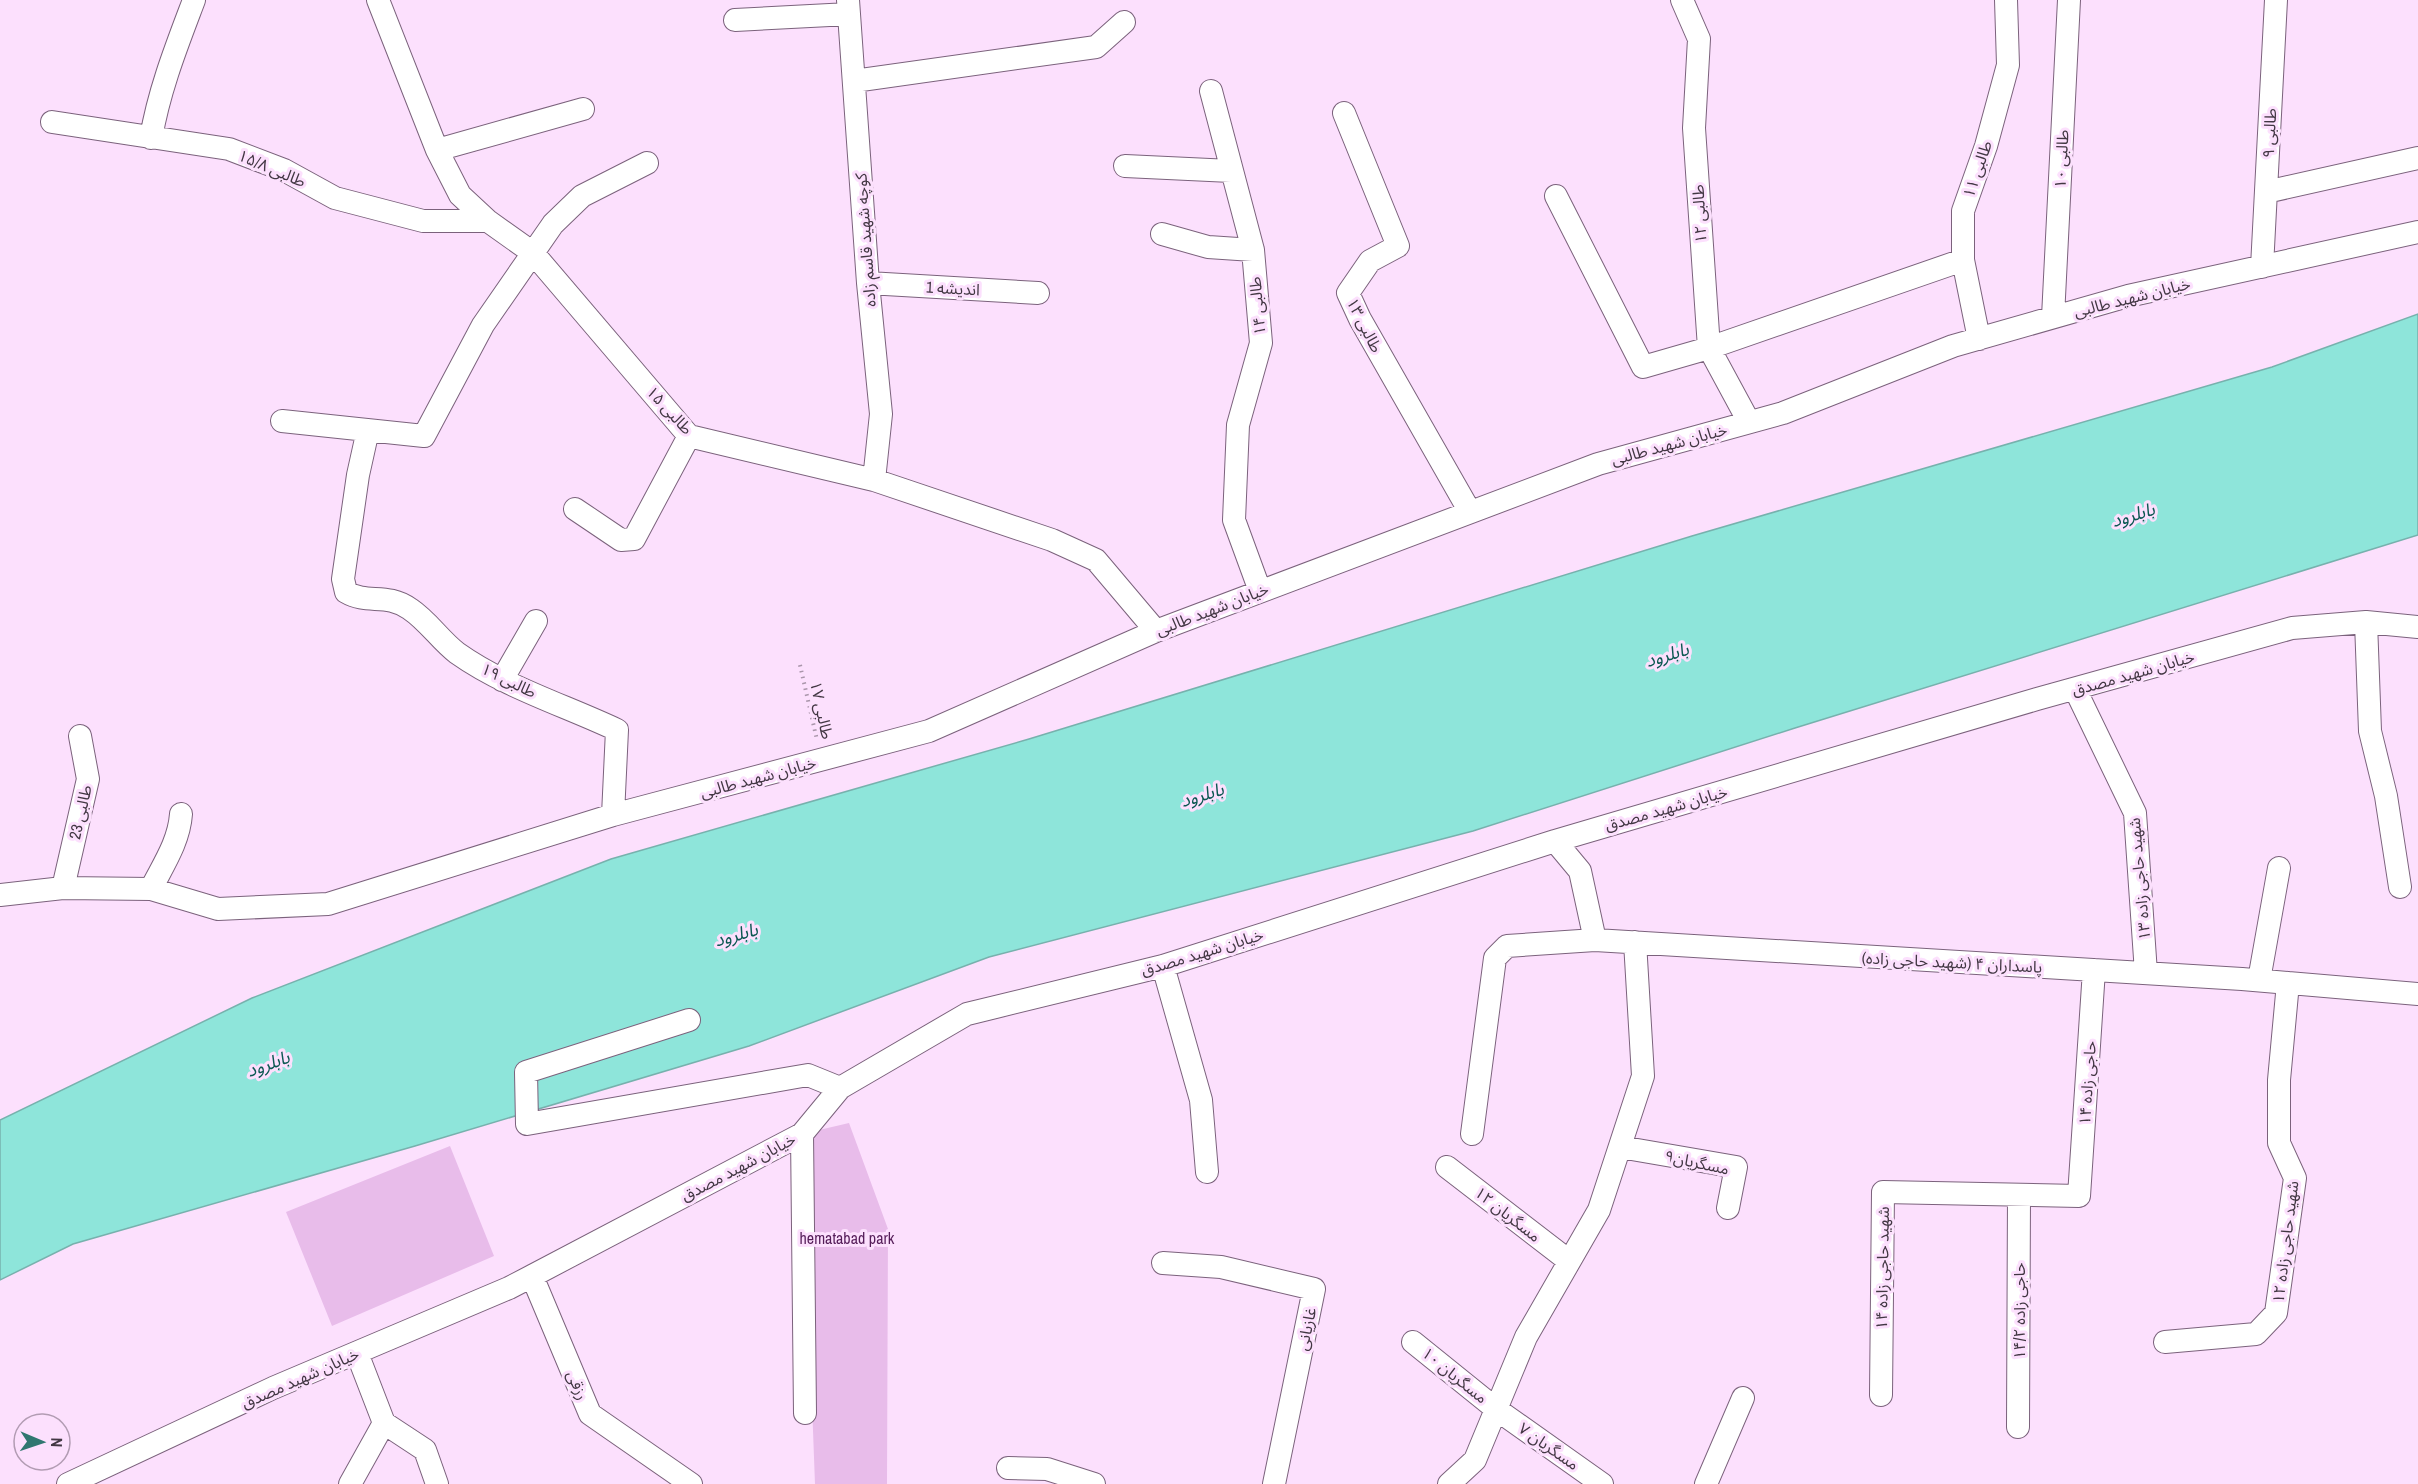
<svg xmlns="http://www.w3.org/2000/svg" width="2418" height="1484" font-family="'Archivo Narrow','Noto Sans Arabic',sans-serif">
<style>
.green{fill:#e8bcea}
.water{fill:#8ee5da;stroke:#77b1ad;stroke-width:1.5}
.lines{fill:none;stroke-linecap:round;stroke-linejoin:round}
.minor-casing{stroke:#7b627c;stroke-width:24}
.path{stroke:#aa96ab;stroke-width:4;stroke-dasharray:1.5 4.5;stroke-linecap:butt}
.minor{stroke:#fff;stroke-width:22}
.labels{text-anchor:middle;stroke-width:6;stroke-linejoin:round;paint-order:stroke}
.street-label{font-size:16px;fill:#423743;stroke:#fce0fd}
.park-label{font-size:16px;fill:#551d59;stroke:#fce0fd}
.water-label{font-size:18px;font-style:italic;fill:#0c5852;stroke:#fce0fd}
</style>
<rect width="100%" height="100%" fill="#fce0fd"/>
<path class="green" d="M849 1123 888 1229 887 1484H815L802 1134Z
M450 1146 494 1256 332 1326 286 1212Z"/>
<path class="water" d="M2418 314V535L1795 728 1473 831 989 957 749 1046 415 1146 73 1244 0 1280V1120L252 998 611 859 1029 739 1692 536 2272 367Z"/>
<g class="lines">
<g class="minor-casing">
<path id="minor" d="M378 0 437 150 460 195 488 221 533 253 689 436 874 480 1052 540 1096 560 1156 631
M848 0 868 283 881 414 874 480
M1682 0 1699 39 1694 128 1709 348 1749 422
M735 20 849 14
M854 81 1096 47 1124 22
M1211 91 1253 250 1261 343 1238 425 1234 520 1260 591
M1344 113 1398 246 1370 261 1348 293 1360 319 1470 512
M52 122 229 149 284 170 335 198 423 221H488
M151 138C159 90 177 45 194 0
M437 150 583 109
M1125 166 1231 171
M2266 192 2418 158
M1556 196 1643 367 1709 348 1963 260
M1162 234 1208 247 1253 250
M2262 267 2276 0
M868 283 1038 293
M2053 317 2069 0
M1979 339 1963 260V211L1986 146 2008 65 2006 0
M282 421 424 436 483 325 553 224 582 196 647 163
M368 430 358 475 343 579 346 592C368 605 386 592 410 609 428 621 440 640 457 653 505 687 564 705 617 730L613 815
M575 509 621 540 634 539 689 436
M2366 622 2370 731 2386 796 2400 887
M502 680 536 621
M2075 689 2135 813 2146 973
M1555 841 1580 871 1595 940 2242 979 2418 994
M63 888 88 779 80 736
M151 889C163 865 179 842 181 814
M0 895 63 888 151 889 218 909 328 904 613 815 929 731 1156 631 1598 464 1783 413 1953 346 2128 296 2418 232
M1163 966 1201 1100 1207 1172
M2259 980 2279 868
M689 1020 526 1072 527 1124 808 1075 840 1088
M802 1134 805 1413
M1472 1134 1495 958 1507 946 1595 940
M1620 1147 1736 1167 1728 1208
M1447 1167 1569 1261
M1163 1263 1221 1267 1314 1289 1274 1484
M532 1276 590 1414 691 1484
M1413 1342 1496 1409 1602 1484
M2165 1342 2256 1334 2276 1313 2295 1178 2279 1143V1080L2288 983
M1881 1395 1883 1192 2079 1196 2094 970
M384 1423 425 1450 437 1484
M2018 1427 2019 1195
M1008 1468 1047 1469 1094 1484
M68 1484 273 1388 509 1288 532 1276 802 1134 840 1088 967 1014 1163 966 1555 841 2037 699 2292 628 2366 622 2418 627
M350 1484 384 1423 357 1353
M1449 1484 1475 1460 1526 1337 1599 1210 1643 1076 1635 942
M1706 1484 1743 1398"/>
</g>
<path class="path" d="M800 665 817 740"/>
<use href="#minor" class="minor"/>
</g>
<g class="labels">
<g class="street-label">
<text transform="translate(2269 133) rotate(-87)" y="6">طالبی ۹</text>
<text transform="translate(2061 159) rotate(-87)" y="6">طالبی ۱۰</text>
<text transform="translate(272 168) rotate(23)" y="6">طالبی ۱۵/۸</text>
<text transform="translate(1977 169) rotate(-71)" y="6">طالبی ۱۱</text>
<text transform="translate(1699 214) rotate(-93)" y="6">طالبی ۱۲</text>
<text transform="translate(865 240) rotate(-94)" y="6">کوچه شهید قاسم زاده</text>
<text transform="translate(953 288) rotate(3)" y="6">اندیشه 1</text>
<text transform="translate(2132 297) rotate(-14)" y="6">خیابان شهید طالبی</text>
<text transform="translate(1257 306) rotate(-95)" y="6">طالبی ۱۴</text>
<text transform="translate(1365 325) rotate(63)" y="6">طالبی ۱۳</text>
<text transform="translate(670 410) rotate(47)" y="6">طالبی ۱۵</text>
<text transform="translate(1669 444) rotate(-15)" y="6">خیابان شهید طالبی</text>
<text transform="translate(1212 609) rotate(-21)" y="6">خیابان شهید طالبی</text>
<text transform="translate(2133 673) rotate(-16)" y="6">خیابان شهید مصدق</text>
<text transform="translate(509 680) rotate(26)" y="6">طالبی ۱۹</text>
<text transform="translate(822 710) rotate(78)" y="6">طالبی ۱۷</text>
<text transform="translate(758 777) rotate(-15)" y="6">خیابان شهید طالبی</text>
<text transform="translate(1666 808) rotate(-16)" y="6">خیابان شهید مصدق</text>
<text transform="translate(80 812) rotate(-77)" y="6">طالبی 23</text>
<text transform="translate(2139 879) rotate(-95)" y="6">شهید حاجی زاده ۱۳</text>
<text transform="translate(1202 952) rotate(-17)" y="6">خیابان شهید مصدق</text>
<text transform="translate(1952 962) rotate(3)" y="6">پاسداران ۴ (شهید حاجی زاده)</text>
<text transform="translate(2087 1083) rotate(-86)" y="6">حاجی زاده ۱۴</text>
<text transform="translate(1697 1162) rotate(12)" y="6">مسگریان۹</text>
<text transform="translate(738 1167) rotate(-28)" y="6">خیابان شهید مصدق</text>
<text transform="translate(1508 1214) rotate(38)" y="6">مسگریان ۱۲</text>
<text transform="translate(2285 1242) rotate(-83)" y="6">شهید حاجی زاده ۱۲</text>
<text transform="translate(1882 1268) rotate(-89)" y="6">شهید حاجی زاده ۱۴</text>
<text transform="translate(2019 1311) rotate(-90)" y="6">حاجی زاده ۱۴/۲</text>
<text transform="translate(1306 1329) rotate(-78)" y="6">غازیانی</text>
<text transform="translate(1455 1375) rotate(39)" y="6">مسگریان ۱۰</text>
<text transform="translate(300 1378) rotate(-24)" y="6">خیابان شهید مصدق</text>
<text transform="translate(578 1385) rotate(67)" y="6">رزقی</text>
<text transform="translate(1549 1446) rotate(35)" y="6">مسگریان ۷</text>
</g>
<g class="park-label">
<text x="847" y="1244">hematabad park</text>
</g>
<g class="water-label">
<text transform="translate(2133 515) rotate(-17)" y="6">بابلرود</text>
<text transform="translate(1667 655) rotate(-17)" y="6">بابلرود</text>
<text transform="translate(1202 795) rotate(-17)" y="6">بابلرود</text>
<text transform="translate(736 935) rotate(-16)" y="6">بابلرود</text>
<text transform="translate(268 1064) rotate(-20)" y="6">بابلرود</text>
</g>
</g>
<g transform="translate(42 1442) rotate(92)"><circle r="28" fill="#fce0fd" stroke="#b29cb3" stroke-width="1.5"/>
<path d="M0-4.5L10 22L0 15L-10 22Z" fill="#307770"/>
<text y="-9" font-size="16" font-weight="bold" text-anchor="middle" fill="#423743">N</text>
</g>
</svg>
